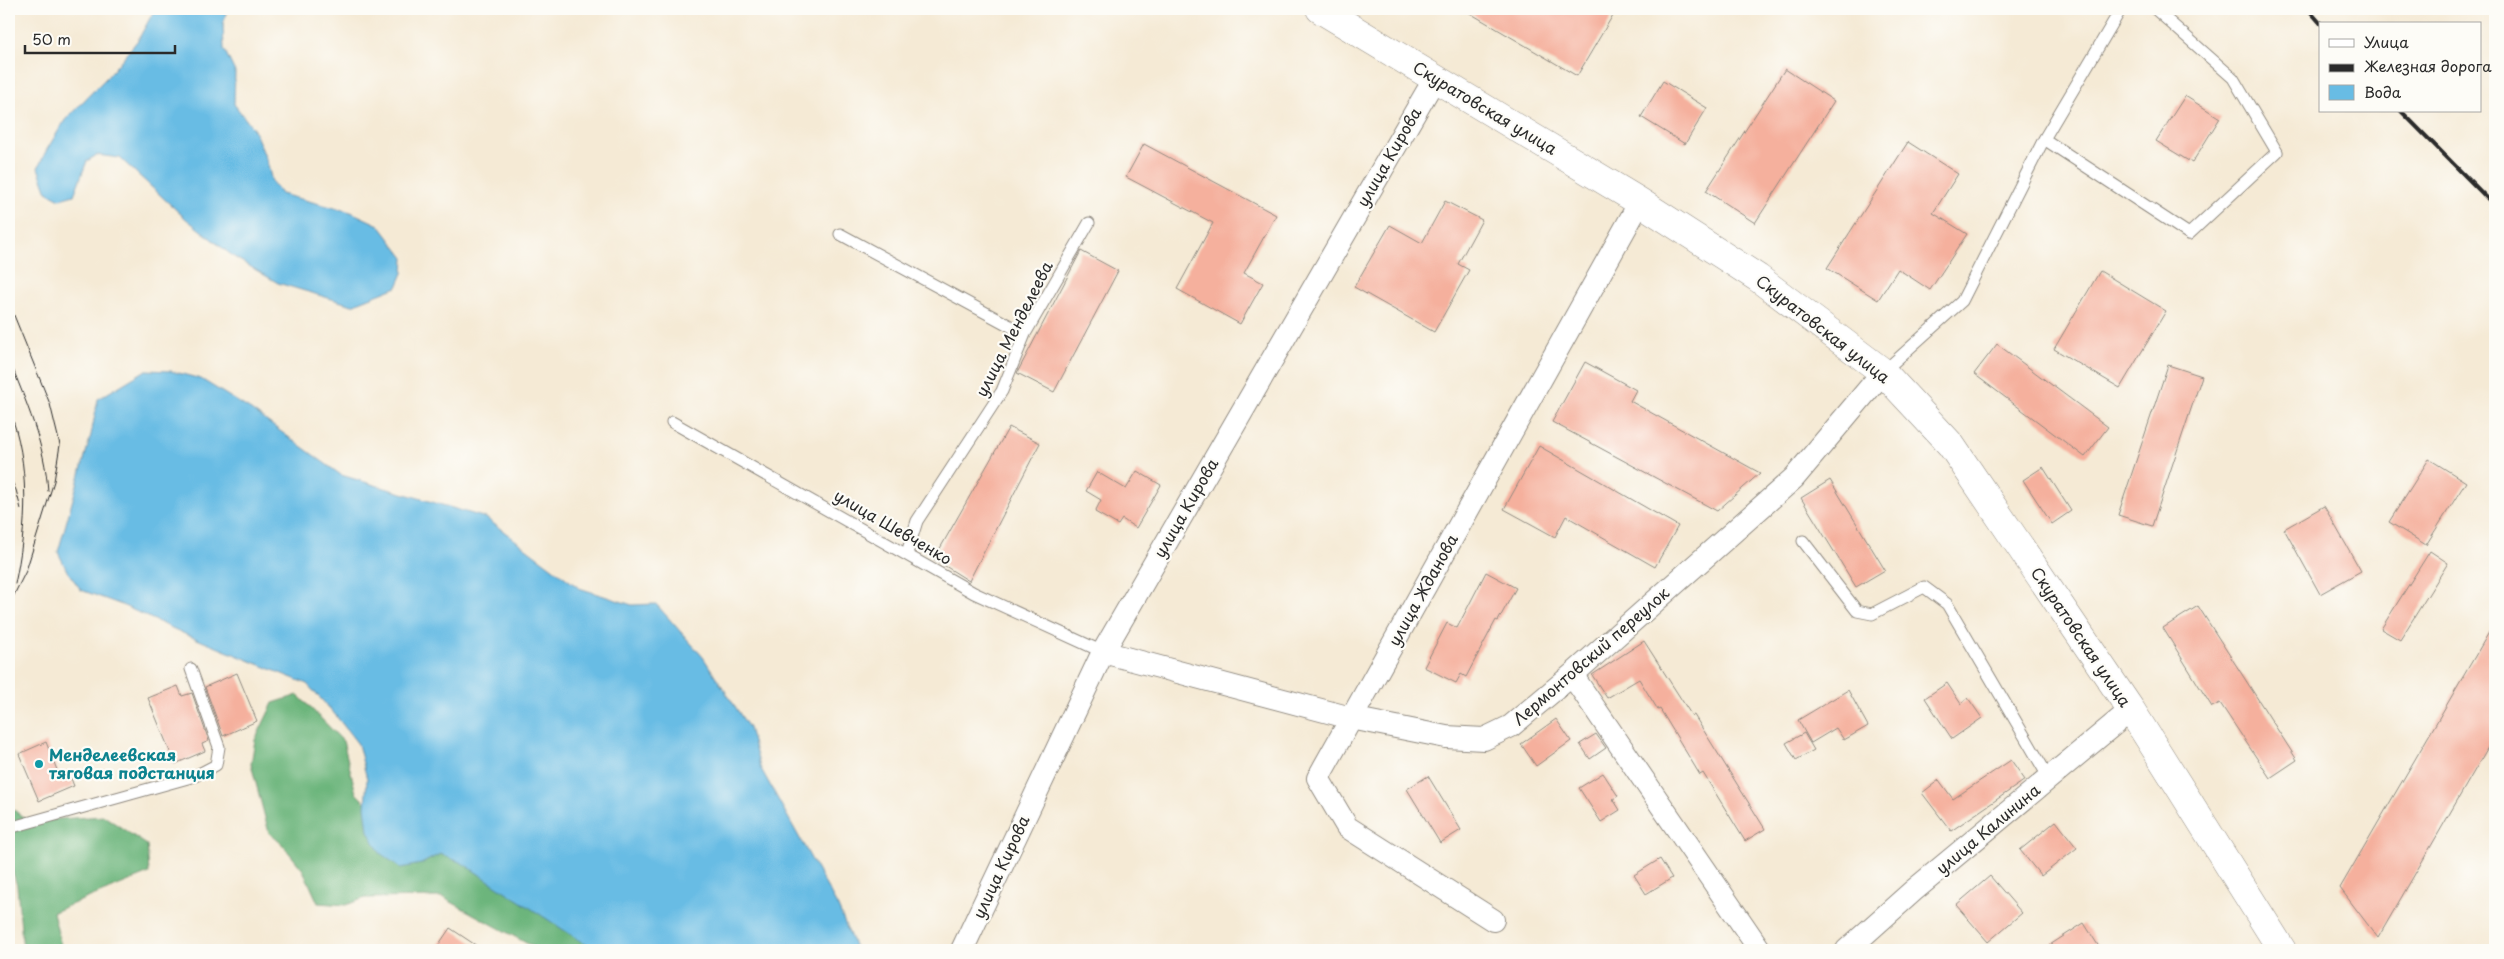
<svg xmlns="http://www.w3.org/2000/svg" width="2504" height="959" font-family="'Playpen Sans',sans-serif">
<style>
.forest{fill:#6cb57c;stroke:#4c7054}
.water{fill:#68bce4;stroke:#4a7488}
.building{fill:#f5b09d}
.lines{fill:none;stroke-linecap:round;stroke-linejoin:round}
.lane-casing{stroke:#908a80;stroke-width:13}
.street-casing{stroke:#908a80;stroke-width:24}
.secondary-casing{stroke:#908a80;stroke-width:29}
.lane{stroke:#fff;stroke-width:11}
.street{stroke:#fff;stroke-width:22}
.secondary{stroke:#fff;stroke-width:28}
.tram{stroke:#2b2b2b;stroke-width:1}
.rail{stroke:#2b2b2b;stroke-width:4}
.culture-dot{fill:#0f9aa8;stroke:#fdfcf7;stroke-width:2}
.labels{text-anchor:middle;stroke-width:4.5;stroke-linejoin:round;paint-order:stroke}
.street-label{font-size:16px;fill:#2b2b2b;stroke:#fdfcf7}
.culture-label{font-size:16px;font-weight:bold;fill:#0d838f;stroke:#fdfcf7;text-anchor:start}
</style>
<rect width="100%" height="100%" fill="#fdfcf7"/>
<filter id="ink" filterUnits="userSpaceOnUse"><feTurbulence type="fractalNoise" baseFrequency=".02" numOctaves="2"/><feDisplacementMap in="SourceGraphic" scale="10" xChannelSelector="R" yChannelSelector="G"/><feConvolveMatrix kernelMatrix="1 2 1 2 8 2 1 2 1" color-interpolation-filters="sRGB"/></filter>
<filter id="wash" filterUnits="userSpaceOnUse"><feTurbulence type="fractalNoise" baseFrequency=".0096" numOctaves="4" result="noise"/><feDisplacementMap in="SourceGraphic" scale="20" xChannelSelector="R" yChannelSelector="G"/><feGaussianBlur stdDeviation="1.12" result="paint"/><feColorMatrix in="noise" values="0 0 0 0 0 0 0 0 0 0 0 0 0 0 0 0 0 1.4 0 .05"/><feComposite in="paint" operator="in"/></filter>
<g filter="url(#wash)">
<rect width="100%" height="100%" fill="#f5ead5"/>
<path class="forest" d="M298 695 343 741 356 793 380 817 622 950H539L442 897 365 898 346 905 318 903 303 870 281 843 269 833 251 764 255 740 273 703Z
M9 806 28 821 104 816 147 845 149 873 53 912 62 950H23L17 886 9 859Z"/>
<path class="water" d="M155 9H227L223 25 224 49 235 72 234 104 254 130 267 161 272 182 281 194 351 212 379 225 404 258 403 273 397 287 352 305 278 283 234 257 185 218 120 158 97 155 87 161 74 195 60 199 47 192 38 168 46 151 65 120 109 75 138 40Z
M146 370 171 371 201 379 251 410 341 475 486 518 579 588 632 605 656 604 703 657 749 728 760 767 838 907 856 950H594L462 863 440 854 421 864 401 868 380 853 368 831 365 807 367 779 358 744 333 712 307 684 187 635 122 605 81 590 67 571 58 552 91 435 98 399Z"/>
<g id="blocks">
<path class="building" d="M1463 9H1602L1613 15 1577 76Z
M1785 69 1834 101 1755 223 1706 191Z
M1663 81 1707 108 1685 144 1641 117Z
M2185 96 2220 118 2192 163 2156 141Z
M1908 142 1958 174 1933 213 1967 234 1930 290 1898 269 1878 300 1827 268Z
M1144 144 1276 215 1244 273 1263 283 1240 324 1177 289 1213 223 1126 177Z
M1445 201 1482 220 1458 264 1469 270 1434 332 1354 287 1390 225 1422 243Z
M1081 251 1118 271 1054 392 1017 373Z
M2100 271 2166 311 2120 388 2054 349Z
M1997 344 2108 427 2085 457 1974 374Z
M1585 362 1636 390 1630 401 1760 473 1717 511 1552 422Z
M2168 365 2202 376 2152 526 2118 515Z
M1009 427 1040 443 969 581 934 559Z
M1539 446 1678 526 1655 567 1566 516 1555 537 1504 509Z
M2429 459 2466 482 2426 545 2389 522Z
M2043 467 2071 511 2052 524 2023 480Z
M1137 471 1161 485 1136 528 1122 519 1118 525 1095 512 1101 500 1086 491 1097 472 1126 489Z
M1830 480 1885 570 1856 587 1801 498Z
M2324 506 2361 571 2320 594 2284 529Z
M2430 551 2448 563 2400 640 2381 629Z
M1486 572 1516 588 1498 621 1496 620 1466 677 1461 674 1456 683 1424 667 1447 623 1457 628Z
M2198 606 2297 760 2270 778 2220 703 2212 707 2163 628Z
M2495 622V735L2378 938 2340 888Z
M1644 641 1692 716 1694 715 1765 829 1745 841 1703 773 1700 775 1660 709 1658 710 1639 679 1607 698 1592 675Z
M237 673 257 721 223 736 205 687Z
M1947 683 1961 704 1968 698 1982 718 1952 739 1925 698Z
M178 686 182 696 192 693 209 741 202 744 205 751 175 764 148 698Z
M1848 690 1868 726 1844 740 1836 728 1811 743 1798 720Z
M1556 719 1571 741 1536 766 1521 744Z
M1804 733 1814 750 1796 760 1786 743Z
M1596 734 1606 748 1590 759 1580 744Z
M46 742 59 775 68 771 74 786 39 801 19 754Z
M2011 760 2025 780 1951 831 1922 793 1939 780 1953 799Z
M1603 773 1618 796 1613 799 1620 810 1601 822 1579 788Z
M1428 776 1461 830 1440 843 1407 789Z
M2056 821 2077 848 2041 876 2020 850Z
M1660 859 1672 878 1646 894 1634 875Z
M1990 876 2022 913 1988 942 1956 905Z
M2084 923 2101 950H2042Z
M450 928 483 950H435Z"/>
</g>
</g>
<g filter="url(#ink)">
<use href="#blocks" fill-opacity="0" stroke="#908a80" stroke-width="1"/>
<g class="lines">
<g class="lane-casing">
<path id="lane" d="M2044 139 2189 234 2277 152 2233 78 2155 9
M840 234 1025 334
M1883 372 1962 301 2044 139 2121 9
M672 422 974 593 1103 652
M1803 541 1857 611 1872 614 1924 587 1947 604 2049 778
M907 553 917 521 1002 391 1025 334 1089 223
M9 828 195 776 216 765 219 747 191 669"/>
</g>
<g class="street-casing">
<path id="street" d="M1103 652 1351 718 1446 737 1484 739 1511 726 1572 675 1794 478 1883 372
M1572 675 1760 950
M1493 920 1347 827 1318 778 1640 202
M962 950 1103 652 1435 78
M1847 950 1913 891 2131 710"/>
</g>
<g class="secondary-casing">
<path id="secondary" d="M1320 9 1640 202 1758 278 1883 372 1951 445 2131 710 2282 950"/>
</g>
<use href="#lane" class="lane"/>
<use href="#street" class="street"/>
<use href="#secondary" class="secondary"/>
<path class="tram" d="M9 303 50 404 60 445 54 481 26 571 9 605
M9 359C26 402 45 444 48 491
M9 409C31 465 27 527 15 584
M9 476 16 490 21 509"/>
<path class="rail" d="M2308 9 2321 24
M2401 111 2495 206"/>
</g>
</g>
<circle class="culture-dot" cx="39" cy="764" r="5"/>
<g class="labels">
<g class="street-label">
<text transform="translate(1485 108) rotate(31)" y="6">Скуратовская улица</text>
<text transform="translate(1389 157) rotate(-60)" y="6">улица Кирова</text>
<text transform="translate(1014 329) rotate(-63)" y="6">улица Менделеева</text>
<text transform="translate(1823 329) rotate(38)" y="6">Скуратовская улица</text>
<text transform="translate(1186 508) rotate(-60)" y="6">улица Кирова</text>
<text transform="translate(893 527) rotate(30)" y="6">улица Шевченко</text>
<text transform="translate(1423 590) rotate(-61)" y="6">улица Жданова</text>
<text transform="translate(2081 637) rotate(56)" y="6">Скуратовская улица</text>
<text transform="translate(1591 656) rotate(-41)" y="6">Лермонтовский переулок</text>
<text transform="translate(1988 829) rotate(-40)" y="6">улица Калинина</text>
<text transform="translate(1001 867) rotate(-65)" y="6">улица Кирова</text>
</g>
<g class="culture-label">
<text x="49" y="761">Менделеевская<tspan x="49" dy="18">тяговая подстанция</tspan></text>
</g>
</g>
<rect width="2504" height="959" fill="none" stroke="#fdfcf7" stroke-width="30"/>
<rect x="2319" y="22" width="162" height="90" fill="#fdfcf7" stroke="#a9a8a5"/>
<rect x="2329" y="39" width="25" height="8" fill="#ffffff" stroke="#a9a8a5"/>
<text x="2364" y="48" font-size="15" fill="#2b2b2b">Улица</text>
<rect x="2329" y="64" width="25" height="8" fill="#2b2b2b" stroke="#a9a8a5"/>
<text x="2364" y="72" font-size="15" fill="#2b2b2b">Железная дорога</text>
<rect x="2329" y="85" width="25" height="15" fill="#68bce4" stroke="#a9a8a5"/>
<text x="2364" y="98" font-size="15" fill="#2b2b2b">Вода</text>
<path d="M25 45v8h150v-8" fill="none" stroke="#2b2b2b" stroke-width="2.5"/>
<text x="32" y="45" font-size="15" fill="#2b2b2b" stroke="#fdfcf7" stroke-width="4" paint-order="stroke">50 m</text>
</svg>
